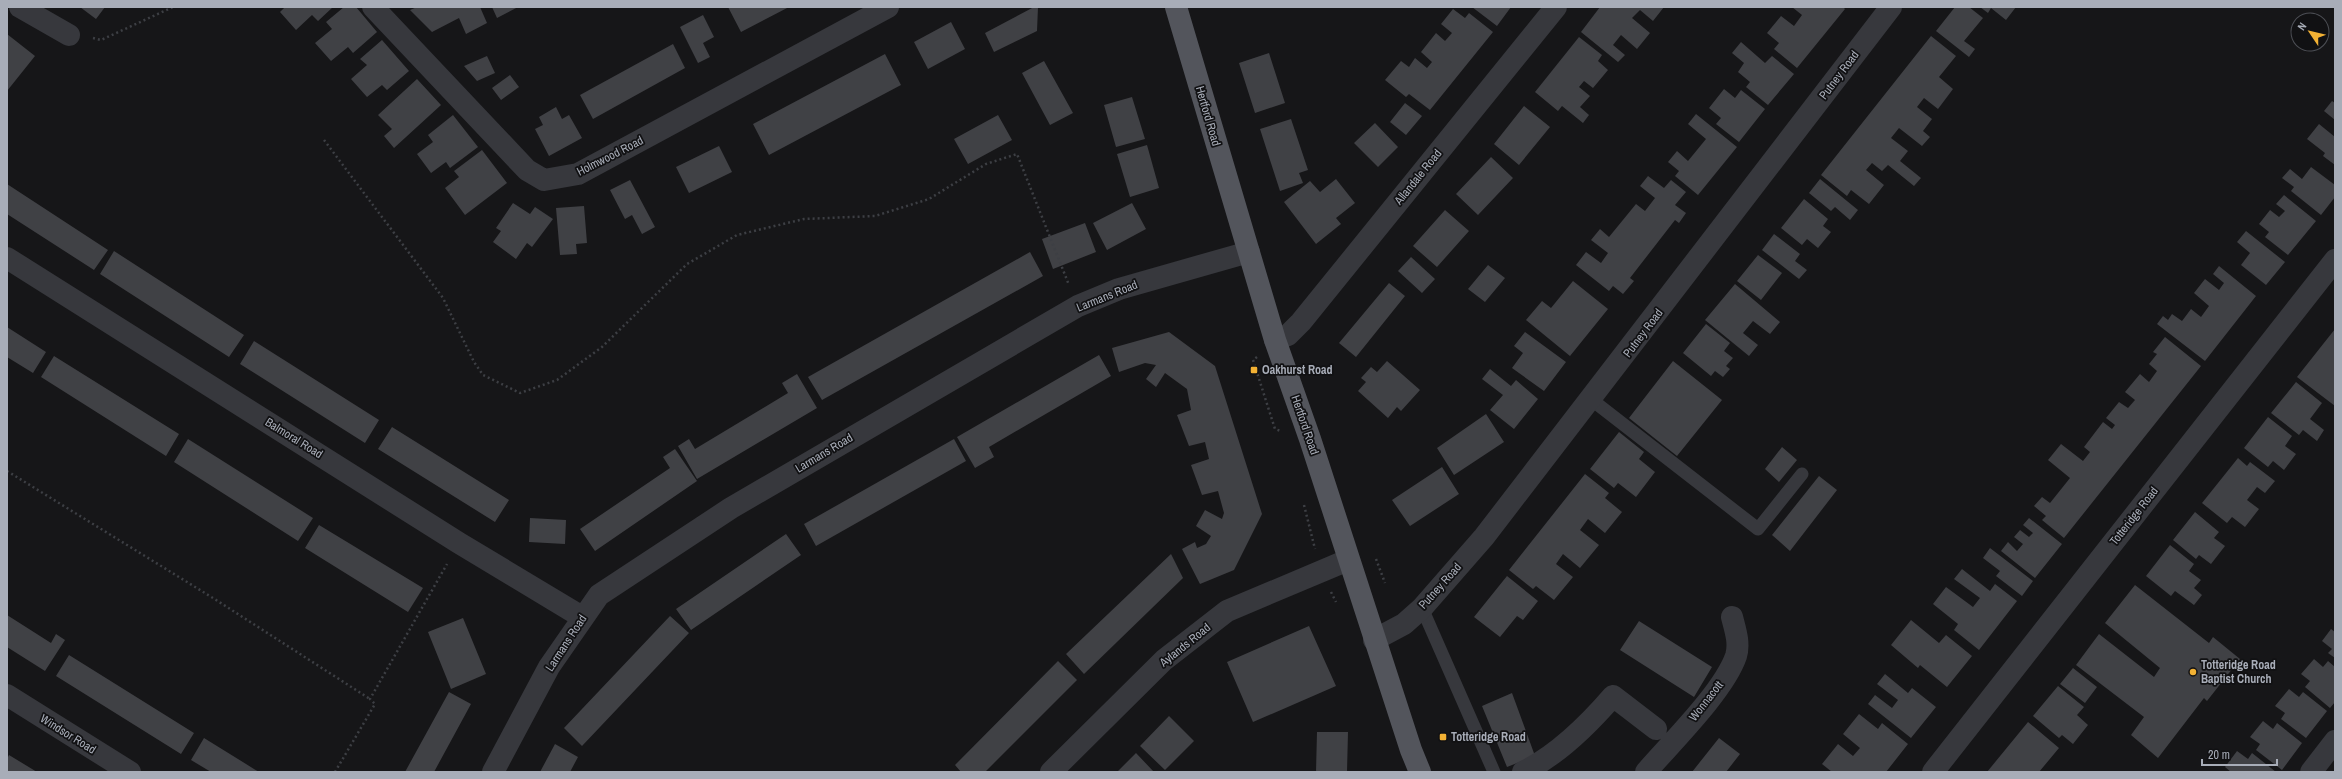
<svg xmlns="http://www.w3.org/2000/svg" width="2342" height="779" font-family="'Archivo Narrow',sans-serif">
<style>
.building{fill:#404145}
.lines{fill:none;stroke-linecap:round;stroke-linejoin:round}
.path{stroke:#3d3f44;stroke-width:2.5;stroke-dasharray:2 3;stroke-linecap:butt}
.lane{stroke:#37383d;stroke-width:13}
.street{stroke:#37383d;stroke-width:22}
.primary{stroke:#53555c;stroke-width:22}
.poi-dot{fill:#f2b134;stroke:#111113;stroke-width:1.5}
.labels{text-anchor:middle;stroke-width:3.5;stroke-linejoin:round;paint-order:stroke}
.street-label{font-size:12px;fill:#a8adb8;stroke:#111113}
.poi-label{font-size:12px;font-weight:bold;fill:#a8adb8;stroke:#111113;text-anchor:start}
</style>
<rect width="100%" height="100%" fill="#161618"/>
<path class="building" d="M80 7H105L96 19Z
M285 7H333L318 21 312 15 296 30 280 12Z
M344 7H356L377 32 353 53 348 47 331 61 315 43 332 29 326 22Z
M417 7H480L487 23 466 34 459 18 432 32 410 10Z
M492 7H518L497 18Z
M728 7H789L741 32Z
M1034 7H1038L1037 31 994 52 985 33Z
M1472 7H1511L1497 26Z
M1600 7H1664L1653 21 1640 10 1632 18 1650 33 1637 49 1621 35 1613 45 1625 55 1618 62 1581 32Z
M1792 7H1843L1845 9 1797 68 1774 49 1779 43 1767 33 1781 16 1794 26 1802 15Z
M1955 7H1969L1983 18 1964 41 1975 49 1969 57 1936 31Z
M1980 7H2016L2006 20 1991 8 1988 13Z
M1453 9 1465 18 1469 13 1493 32 1430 110 1409 94 1406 97 1385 80 1401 61 1409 67 1415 58 1427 68 1432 62 1421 52 1436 33 1445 41 1452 33 1441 24Z
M703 15 714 37 703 43 710 57 698 63 680 27Z
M951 22 965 49 928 69 914 42Z
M7 34 35 56 7 91Z
M1931 36 1956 56 1939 77 1953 89 1938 109 1924 98 1917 107 1932 119 1923 131 1930 137 1922 146 1899 128 1891 138 1908 151 1900 161 1921 178 1914 186 1888 165 1882 171 1872 163 1866 170 1884 185 1869 204 1851 190 1847 196 1821 175Z
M1579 37 1602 55 1598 61 1608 70 1593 88 1584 81 1579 87 1590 96 1580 107 1589 115 1583 123 1562 106 1558 111 1535 92Z
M382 40 409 71 387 90 382 85 367 97 351 79 367 65 360 59Z
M1741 42 1765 63 1772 56 1794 74 1768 105 1746 87 1750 82 1738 72 1744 63 1732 53Z
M673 44 685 68 593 119 580 95Z
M1269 53 1285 103 1255 113 1239 63Z
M885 54 901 85 769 155 753 124Z
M487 56 495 73 477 81 464 66Z
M1044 61 1073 113 1050 125 1022 73Z
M510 75 519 87 501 100 492 88Z
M417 79 441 105 394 148 384 136 392 129 378 115Z
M1724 89 1735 98 1741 90 1765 109 1739 142 1716 124 1721 118 1709 108Z
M1132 97 1145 139 1116 147 1104 105Z
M2332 101 2335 103V120L2324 111Z
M1405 103 1422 116 1406 135 1390 122Z
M1524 106 1550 127 1519 165 1494 144Z
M556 107 562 119 569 115 582 138 549 156 535 129 543 125 539 117Z
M1696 114 1737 147 1698 195 1675 176 1679 171 1668 162 1677 151 1688 161 1706 139 1688 124Z
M453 115 478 147 450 168 446 162 431 173 417 154 433 142 428 135Z
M998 115 1012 140 968 164 954 139Z
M1291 119 1308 170 1299 173 1303 183 1280 191 1260 129Z
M1375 123 1398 147 1378 167 1354 143Z
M2319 124 2335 137V165L2323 156 2325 153 2307 139Z
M1147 145 1159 188 1130 197 1117 154Z
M719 146 732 172 689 193 676 167Z
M482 150 507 183 465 215 445 188 459 177 454 171Z
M1491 157 1513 178 1478 215 1456 194Z
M2311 167 2335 185V197L2321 215 2291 191 2294 187 2282 178 2290 169 2302 179Z
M1648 176 1664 188 1671 180 1686 192 1675 205 1686 213 1679 223 1675 220 1630 278 1634 281 1623 294 1613 286 1609 291 1576 265 1586 252 1601 263 1608 253 1591 240 1600 229 1609 237 1636 204 1645 211 1655 198 1640 186Z
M1336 179 1355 203 1336 218 1341 224 1316 244 1284 202 1310 181 1320 192Z
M1820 179 1858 210 1850 220 1835 207 1831 211 1809 193Z
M630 180 655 227 642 234 632 215 625 219 610 190Z
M7 184 108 250 94 270 7 214Z
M2284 195 2316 221 2288 255 2265 237 2269 232 2259 224 2270 210 2279 217 2285 211 2276 204Z
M1804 199 1828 219 1823 226 1831 232 1818 248 1807 239 1802 245 1781 228Z
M513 203 530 214 535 207 553 219 532 247 527 243 516 259 493 242 501 231 496 228Z
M1132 203 1146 229 1107 250 1093 223Z
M584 206 587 243 576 244 577 254 560 255 556 208Z
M1445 210 1469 231 1437 267 1413 246Z
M1085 223 1096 252 1053 269 1042 239Z
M2246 231 2285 262 2266 285 2241 265 2250 253 2237 242Z
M1774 234 1800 254 1795 261 1807 270 1799 279 1762 250Z
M114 251 244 335 229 357 100 274Z
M1030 252 1043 276 822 400 808 377Z
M1758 255 1782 273 1761 300 1737 281Z
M1411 257 1435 279 1422 293 1398 271Z
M1488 265 1505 278 1485 302 1468 289Z
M2219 266 2256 296 2205 361 2157 324 2163 316 2168 320 2172 314 2182 321 2191 309 2201 317 2209 306 2194 293 2205 279 2219 290 2224 283 2213 274Z
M1573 281 1608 309 1570 356 1526 320 1542 301 1551 308Z
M1389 283 1405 296 1356 357 1339 343Z
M1735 284 1780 322 1770 334 1753 321 1743 333 1758 345 1749 356 1705 320Z
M1706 324 1730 343 1724 351 1733 358 1726 366 1730 369 1723 377 1715 371 1711 376 1683 353Z
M7 327 46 352 33 373 7 357Z
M2335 329V406L2297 377Z
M1169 332 1215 366 1262 514 1234 570 1200 584 1182 549 1195 542 1197 548 1206 544 1211 536 1196 526 1205 510 1222 519 1224 513 1218 491 1202 495 1191 465 1209 459 1205 442 1189 446 1177 415 1191 410 1187 389 1165 373 1156 387 1146 379 1156 365 1145 363 1119 372 1112 348Z
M1525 332 1566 362 1544 391 1512 368 1523 353 1514 346Z
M2165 337 2201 366 2064 538 2042 520 2046 516 2034 506 2042 497 2050 503 2070 478 2048 460 2061 444 2083 461 2090 452 2084 447 2103 422 2112 429 2115 425 2106 418 2119 402 2128 408 2135 400 2125 392 2140 374 2149 382 2157 371 2149 364 2157 354 2153 352Z
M254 341 379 420 365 443 240 364Z
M1099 355 1111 376 989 447 994 457 975 468 957 437Z
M54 356 179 434 166 456 41 377Z
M1387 361 1420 390 1401 411 1397 407 1388 418 1358 391 1366 382 1361 378 1371 367 1377 372Z
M1673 361 1722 400 1677 456 1629 418Z
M1490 369 1511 386 1516 380 1538 399 1514 429 1490 410 1503 395 1482 379Z
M797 374 817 408 697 479 678 446 689 439 695 449 788 393 782 383Z
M2296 382 2322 403 2310 419 2324 430 2317 441 2303 430 2299 435 2271 413Z
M1486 414 1504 442 1454 475 1437 448Z
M2268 417 2292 436 2285 446 2296 454 2284 470 2273 461 2268 467 2244 448Z
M392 427 509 500 495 522 378 449Z
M1619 432 1644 452 1639 459 1655 472 1636 497 1618 483 1614 488 1590 469Z
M188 439 313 518 298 541 174 462Z
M954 439 966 461 816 546 804 524Z
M1782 447 1797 460 1779 482 1765 469Z
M675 449 697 481 595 551 580 529 670 468 663 457Z
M2238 458 2247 466 2250 462 2275 481 2265 493 2257 487 2247 500 2259 509 2245 527 2232 517 2227 523 2202 503Z
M1442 467 1459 494 1410 526 1392 500Z
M1585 474 1609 493 1605 498 1622 512 1605 533 1588 519 1580 530 1599 545 1580 568 1563 554 1556 564 1573 577 1554 600 1536 586 1533 589 1509 570Z
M1819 476 1837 490 1790 551 1772 535Z
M2195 512 2219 532 2214 538 2225 546 2211 564 2199 555 2196 559 2173 540Z
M530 518 566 520 565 544 529 542Z
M2029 518 2062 544 2035 578 2001 551 2008 542 2017 551 2023 544 2014 537 2020 530 2029 537 2033 533 2023 525Z
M319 525 423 588 408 612 305 548Z
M786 534 801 555 691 630 676 609Z
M2170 545 2194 564 2189 571 2201 580 2194 588 2202 595 2194 605 2175 591 2171 596 2146 576Z
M1990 548 2033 581 2022 596 1996 576 2000 571 1983 558Z
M1171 554 1183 578 1084 674 1066 654Z
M1962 569 1990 591 1995 584 2017 601 1979 650 1954 630 1958 624 1933 604 1946 587 1973 607 1980 598 1954 579Z
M1507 576 1538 601 1523 620 1517 616 1500 637 1474 617Z
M2135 585 2209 643 2213 637 2240 659 2207 701 2204 698 2158 758 2131 735 2144 717 2076 665 2099 634 2154 677 2160 668 2105 623Z
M7 615 51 643 56 634 65 640 45 671 7 647Z
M670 616 689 633 582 746 564 728Z
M463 618 486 674 451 689 428 632Z
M1911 620 1939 643 1946 635 1972 656 1947 687 1920 665 1918 668 1891 645Z
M1639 621 1712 667 1694 697 1620 650Z
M1309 626 1336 686 1253 722 1227 662Z
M2331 629 2335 632V658L2328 653 2332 649 2322 641Z
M69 655 194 733 181 754 56 676Z
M2314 659 2323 667 2328 661 2335 667V702L2330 708 2305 687 2310 681 2301 674Z
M1058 661 1077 680 985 772H961L955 765Z
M2073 668 2097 687 2085 703 2060 684Z
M1885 674 1908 693 1912 688 1936 707 1911 738 1868 704 1875 695 1892 708 1898 700 1877 684Z
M2058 686 2084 707 2077 715 2088 725 2073 744 2062 735 2059 738 2033 716Z
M2289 689 2299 697 2303 692 2327 711 2306 738 2281 719 2285 713 2275 706Z
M449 692 471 704 434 772H405Z
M1512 693 1535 756 1507 767 1482 706Z
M1859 714 1878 729 1882 723 1908 744 1886 772H1832L1822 764 1838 744 1853 756 1860 748 1843 734Z
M1169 716 1194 741 1165 770 1140 746Z
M2263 721 2273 729 2277 723 2302 743 2282 770 2256 750 2260 744 2250 737Z
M2028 722 2059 748 2039 772H1987Z
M1317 732H1348L1347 772H1316Z
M204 738 259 772H211L191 760Z
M1719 738 1740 754 1726 772H1692Z
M555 744 578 757 570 772H540Z
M2237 751 2248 759 2252 753 2276 772H2231L2225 767Z
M1136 753 1154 772H1117Z
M9 755 37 772H7V759Z"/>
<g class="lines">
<path class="path" d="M93 38 101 40 173 7
M324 140 443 298 474 362 483 375 520 393 557 380 602 347 687 264 737 235 804 219 875 216 929 199 986 164 1017 154 1069 285
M1257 357 1253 360 1275 429 1281 431
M7 471 213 598 370 699
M1304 505 1315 549
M1376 559 1385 583
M1331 592 1336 602
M335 772 375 704 370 699 447 564"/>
<path class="lane" d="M1592 400 1758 529 1802 474
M1422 608 1494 772"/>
<path class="street" d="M20 7 69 35
M373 7 527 170 544 180 578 174 888 7
M7 258 459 543 582 617
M1275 340 1288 335 1301 322 1556 7
M1374 640 1404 624 1422 608 1484 537 1891 7
M7 695 130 772
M493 772 549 667 599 595 731 508 1078 306 1119 289 1249 252
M1051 772 1164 660 1227 611 1348 560
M1523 772C1558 755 1588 725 1613 696L1656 729
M1646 772C1671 743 1724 691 1736 656 1740 643 1735 629 1732 617
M1933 772 2335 260
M2311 772 2335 741"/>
<path class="primary" d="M1176 7 1275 340 1310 439 1411 750 1420 772"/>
</g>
<g class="poi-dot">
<rect x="1250" y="366" width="8" height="8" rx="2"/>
<circle cx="2193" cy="672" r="4"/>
<rect x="1439" y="733" width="8" height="8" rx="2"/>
</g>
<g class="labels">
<g class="street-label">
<text transform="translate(1839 75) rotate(-53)" y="4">Putney Road</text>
<text transform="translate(1208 116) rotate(74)" y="4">Hertford Road</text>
<text transform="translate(610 156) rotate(-27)" y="4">Holmwood Road</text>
<text transform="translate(1418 177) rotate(-51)" y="4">Allandale Road</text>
<text transform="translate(1107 296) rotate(-22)" y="4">Larmans Road</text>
<text transform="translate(1643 333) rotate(-53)" y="4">Putney Road</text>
<text transform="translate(1305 425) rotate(71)" y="4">Hertford Road</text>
<text transform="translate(294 438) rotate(32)" y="4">Balmoral Road</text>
<text transform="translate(824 453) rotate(-31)" y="4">Larmans Road</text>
<text transform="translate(2134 516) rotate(-52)" y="4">Totteridge Road</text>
<text transform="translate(1440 586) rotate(-48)" y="4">Putney Road</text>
<text transform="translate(566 643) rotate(-57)" y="4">Larmans Road</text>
<text transform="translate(1185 645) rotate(-39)" y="4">Aylands Road</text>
<text transform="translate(1706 701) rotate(-52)" y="4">Wonnacott</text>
<text transform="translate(68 734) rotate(32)" y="4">Windsor Road</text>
</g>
<g class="poi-label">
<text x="1262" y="374">Oakhurst Road</text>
<text x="2201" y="669">Totteridge Road<tspan x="2201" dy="14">Baptist Church</tspan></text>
<text x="1451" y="741">Totteridge Road</text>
</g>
</g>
<rect width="2342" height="779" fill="none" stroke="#a8adb8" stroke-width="16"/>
<g transform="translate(2310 32) rotate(305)"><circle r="19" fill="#111113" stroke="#4d4f55"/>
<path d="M0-3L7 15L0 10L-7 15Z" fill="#f2b134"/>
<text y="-6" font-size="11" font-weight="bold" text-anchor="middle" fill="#a8adb8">N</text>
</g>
<path d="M2202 759v6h75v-6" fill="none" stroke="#a8adb8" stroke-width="2"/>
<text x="2208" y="759" font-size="12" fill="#a8adb8" stroke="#111113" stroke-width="3" paint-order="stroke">20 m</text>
</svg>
